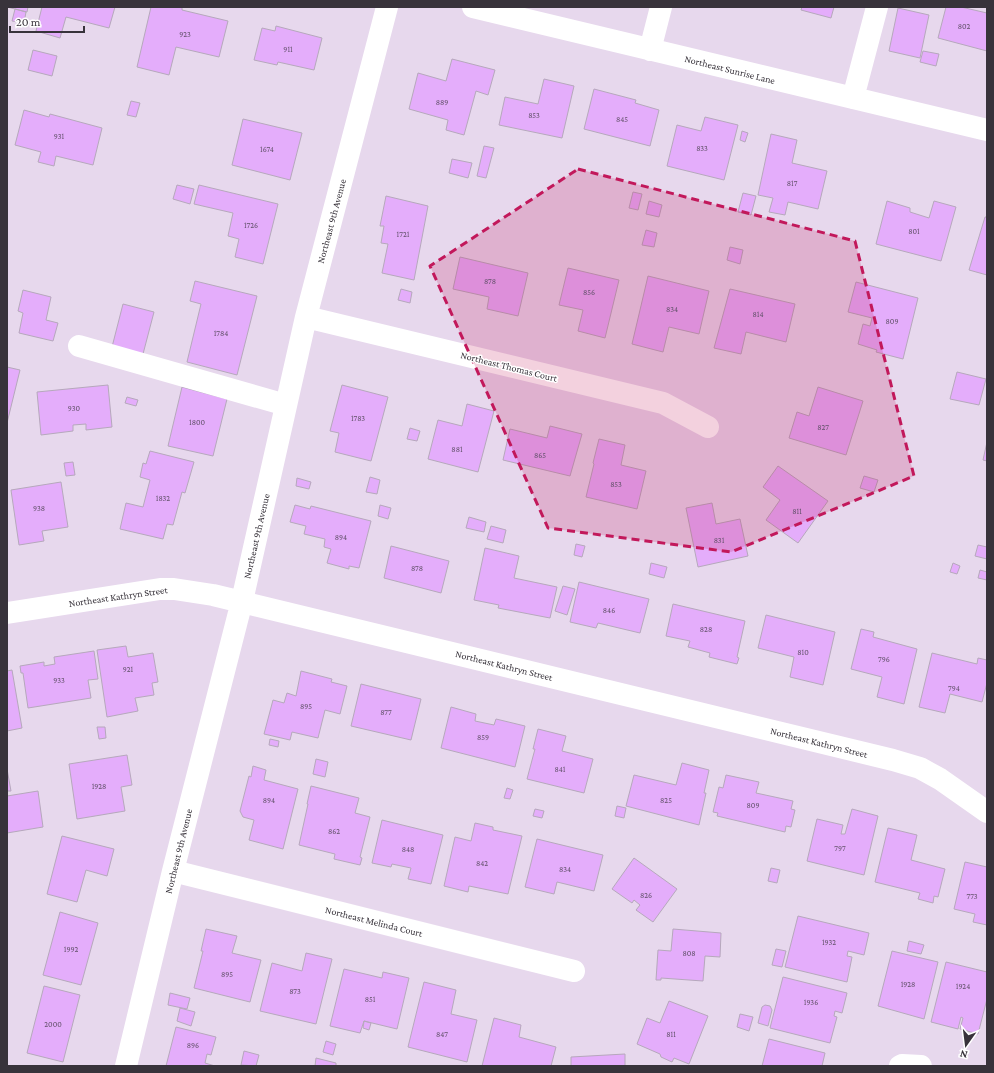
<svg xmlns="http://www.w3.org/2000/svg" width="994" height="1073" font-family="'Crimson Pro',serif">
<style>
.building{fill:#e4adfb;stroke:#b6a8bc}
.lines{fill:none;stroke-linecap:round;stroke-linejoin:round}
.minor{stroke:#fff;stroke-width:22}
.marked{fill:#c2185b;fill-opacity:0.2;stroke:#c2185b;stroke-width:3;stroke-dasharray:8 5;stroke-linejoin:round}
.labels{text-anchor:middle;stroke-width:3;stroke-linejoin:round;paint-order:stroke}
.number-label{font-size:8px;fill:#63526b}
.street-label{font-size:10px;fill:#38333b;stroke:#fff}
</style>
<rect width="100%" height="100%" fill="#e7d8ed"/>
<path class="building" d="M7 7H28L27 12Z
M42 7H115L109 28 66 17 60 38 36 31Z
M151 7H182V10L228 21 219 57 176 47 169 75 137 67Z
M802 7H834L831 18 801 10Z
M946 7H961L987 13V51L938 38Z
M898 8 929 15 920 58 889 51Z
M15 9 26 12 24 23 12 21Z
M276 26 322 38 314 70 278 62 277 65 254 60 262 28 275 31Z
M33 50 57 56 52 76 28 70Z
M923 51 939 54 936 66 920 62Z
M452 59 495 70 488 95 476 91 464 135 446 130 448 120 409 109 418 73 446 81Z
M544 79 574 86 562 138 499 125 505 97 538 104Z
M594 89 636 100 635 103 659 110 650 146 584 129Z
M131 101 140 103 136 117 127 115Z
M24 110 49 117 50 114 102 128 93 165 56 156 54 166 38 162 41 152 15 145Z
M705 117 738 125 724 180 667 166 677 125 701 131Z
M243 119 302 133 290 180 232 165Z
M742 131 748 133 745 142 740 140Z
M771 134 797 140 792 163 827 171 818 209 788 202 785 215 769 212 773 198 758 195Z
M484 146 494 148 486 178 477 176Z
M452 159 472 163 468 178 449 173Z
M177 185 194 189 190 204 173 199Z
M199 185 278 204 263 264 235 257 239 239 228 236 233 213 194 204Z
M633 192 642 194 638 210 629 208Z
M743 193 756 196 751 215 738 212Z
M386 196 428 206 414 280 382 273 388 244 381 243 384 226H380Z
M649 201 662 205 659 217 646 214Z
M887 201 910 208V212L929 218 934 201 956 207 941 261 876 244Z
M985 217H987V275L969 270Z
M646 230 657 233 654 247 642 245Z
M730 247 743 250 740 264 727 260Z
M460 257 528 273 518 316 487 309 489 297 453 289Z
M568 268 619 280 605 338 578 331 583 310 559 305Z
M648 276 709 291 699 334 669 327 663 352 632 344Z
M195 281 257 296 237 375 187 362 201 304 190 301Z
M856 282 918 298 903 359 876 352 877 350 858 344 863 324 870 326 872 318 848 312Z
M401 289 412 292 410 303 398 300Z
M730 289 795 304 786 342 746 332 741 354 714 348Z
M23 290 51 297 46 320 58 323 53 341 19 333 23 313 18 311Z
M123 304 154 312 143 354 112 347Z
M7 367 20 370 7 423Z
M957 372 986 379 979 405 950 399Z
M108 385 112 427 86 430V424L73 425V431L41 435 37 392Z
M342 385 388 397 371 461 335 452 339 433 330 431Z
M182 387 227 399 213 456 168 446Z
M818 387 863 401 846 455 789 438 797 412 809 416Z
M127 397 138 400 136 406 125 403Z
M467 404 494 411 478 472 428 459 438 420 462 426Z
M550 426 582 434 570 476 503 460 510 429 547 438Z
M410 428 420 431 417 441 407 439Z
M599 439 625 445 621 465 646 471 637 509 586 497 594 464 593 463Z
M987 442V461L983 460Z
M150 451 194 462 185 493 182 492 173 525 167 524 163 539 120 529 126 503 143 507 150 480 140 477 143 463 146 464Z
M73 462 75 475 66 476 64 463Z
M778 466 828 501 798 543 766 520 780 500 763 487Z
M864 476 878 480 874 492 860 488Z
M370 477 380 480 377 494 366 492Z
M297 478 311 482 309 489 296 486Z
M61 482 68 527 42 531 44 541 19 545 11 490Z
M712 503 716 524 740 519 748 556 698 567 686 508Z
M295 505 310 509 311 506 371 521 359 568 349 566V569L327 563 331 549 324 547 325 539 304 534 306 526 290 522Z
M380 505 391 508 388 519 378 516Z
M469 517 486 522 484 532 466 528Z
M491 526 506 530 503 543 487 539Z
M576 544 585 546 582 557 574 555Z
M978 545 987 547V559L975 556Z
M391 546 449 561 441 593 384 578Z
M485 548 519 556 514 578 557 587 550 618 498 608 499 605 474 600Z
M651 563 667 567 664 578 649 574Z
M953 563 960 566 957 574 950 572Z
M980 570 987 572V580L978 578Z
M579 582 649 599 640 633 598 623 596 628 570 622Z
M563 586 575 589 567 615 555 611Z
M673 604 745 621 737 657 739 658 737 664 709 657 710 653 688 647 690 641 666 636Z
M766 615 835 632 823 685 790 677 794 657 758 648Z
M861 629 874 632 873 637 917 649 904 704 877 697 882 677 851 669Z
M126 646 128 657 153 653 158 682 152 683 154 695 135 698 138 711 107 717 97 650Z
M94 651 98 679 88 680 91 698 28 708 23 673H21L20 666 44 662V666L55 664 54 657Z
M932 653 977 664 978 658 987 660V683L982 702 950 694 945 713 919 707Z
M12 670 22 728 7 731V671Z
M301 671 332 679 331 682 347 686 340 714 325 710 318 738 292 732 290 740 264 734 273 700 284 703 287 693 296 696Z
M361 684 421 699 411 740 351 726Z
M451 707 476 714 475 721 494 725 496 719 525 726 515 767 441 748Z
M97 727H105L106 738 99 739Z
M538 729 566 736 562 751 593 759 584 793 527 779 535 749H533Z
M270 739 279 741 278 747 269 745Z
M127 755 132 785 121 787 125 811 77 819 69 764Z
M316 759 328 762 325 777 313 774Z
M682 763 709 770 704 793H706L699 825 626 806 634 775 676 785Z
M253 766 266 770 264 780 298 789 283 849 249 840 254 820 243 817 240 811 249 776 251 777Z
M7 769 11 791H7Z
M726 775 759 782 756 793 793 801 791 809 795 810 791 827 786 826 785 832 717 816 718 813 713 812 719 787 723 788Z
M311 786 359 798 355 813 370 817 360 857 362 858 360 865 334 859 335 854 299 845 308 804H307Z
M507 788 513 790 510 799 504 798Z
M38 791 43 827 7 833V796Z
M617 806 626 808 624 818 615 816Z
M535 809 544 811 542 818 533 816Z
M852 809 878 816 864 875 807 861 817 819 843 825 841 834H845Z
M382 820 443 835 431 884 408 879 411 868 392 864 391 867 372 863Z
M475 823 493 827V830L522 836 508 894 469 886 468 892 444 886 455 837 471 841Z
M888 828 917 835 911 860 945 869 938 897 934 896 933 903 918 899 920 893 875 882Z
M62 836 114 849 107 876 86 870 77 902 47 894Z
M537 839 603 855 594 891 557 882 554 894 525 887Z
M634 858 677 889 653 922 636 910 640 905 634 900 632 903 612 889Z
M965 862 987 867V925L973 922 975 914 954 909Z
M771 868 780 870 777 883 768 881Z
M60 912 98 923 81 985 43 975Z
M798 916 869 933 864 955 848 951 847 956 852 957 847 982 785 967Z
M206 929 237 936 232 953 261 960 250 1002 194 988 203 951H201Z
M673 929 721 933 720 957 705 956 703 981 661 978V980H656L658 950 671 951Z
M909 941 924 945 921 954 907 951Z
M776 949 786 951 782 967 772 965Z
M892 951 938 962 924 1019 878 1006Z
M306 953 332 959 316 1024 260 1011 272 963 302 971Z
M946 962 987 972V999L978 1034 960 1029 963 1018 961 1017 958 1029 931 1022Z
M344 969 382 978 383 972 409 978 397 1029 364 1021 360 1033 330 1026Z
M783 977 847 993 842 1013 835 1011 834 1016 837 1017 830 1043 770 1028Z
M424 982 456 990 451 1014 477 1020 467 1062 408 1047Z
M44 986 80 995 63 1062 27 1053Z
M170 993 190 998 187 1009 168 1005Z
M669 1001 708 1016 689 1064 674 1058 672 1062 661 1057 660 1054 637 1044 647 1018 660 1023Z
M765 1005 770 1006 772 1010 768 1026 758 1023 762 1007Z
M180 1008 195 1012 191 1026 177 1021Z
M740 1014 753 1017 749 1031 737 1027Z
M494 1018 521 1025 519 1037 556 1047 551 1066H482Z
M364 1021 371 1023 369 1030 363 1028Z
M176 1027 216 1037 211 1055 207 1054 205 1063 215 1066H166Z
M769 1039 825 1053 822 1066H762Z
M326 1041 336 1044 333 1055 323 1052Z
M244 1051 259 1055 256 1066 241 1065Z
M625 1054V1066H571V1057Z
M316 1058 336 1063V1066H315Z"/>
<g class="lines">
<path class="minor" d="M473 7 987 130
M650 50 661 7
M853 98 877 7
M306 317 663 403 708 427
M79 346 286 405
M7 613 160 589H174L213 595 893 760 920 768 940 779 987 812
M173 871 574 971
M126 1066 173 871 242 601 306 317 387 7
M900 1066 902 1065 921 1066"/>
</g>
<path class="marked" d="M578 169 855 241 914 476 731 552 548 528 430 266Z"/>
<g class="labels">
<g class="number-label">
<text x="964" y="29">802</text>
<text x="185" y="37">923</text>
<text x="288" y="52">911</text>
<text x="442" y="105">889</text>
<text x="534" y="118">853</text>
<text x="622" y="122">845</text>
<text x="59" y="139">931</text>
<text x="702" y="151">833</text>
<text x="267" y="152">1674</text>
<text x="792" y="186">817</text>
<text x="251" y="228">1726</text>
<text x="914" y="234">801</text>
<text x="403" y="237">1721</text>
<text x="490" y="284">878</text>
<text x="589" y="295">856</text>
<text x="672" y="312">834</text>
<text x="758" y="317">814</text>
<text x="892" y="324">809</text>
<text x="221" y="336">1784</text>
<text x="74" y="411">930</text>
<text x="358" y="421">1783</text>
<text x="197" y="425">1800</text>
<text x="823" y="430">827</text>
<text x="457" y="452">881</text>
<text x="540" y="458">865</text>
<text x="616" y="487">853</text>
<text x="163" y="501">1832</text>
<text x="39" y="511">938</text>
<text x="797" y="514">811</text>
<text x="341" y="540">894</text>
<text x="719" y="543">831</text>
<text x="417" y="571">878</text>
<text x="609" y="613">846</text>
<text x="706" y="632">828</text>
<text x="803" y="655">810</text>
<text x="884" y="662">796</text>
<text x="128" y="672">921</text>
<text x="59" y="683">933</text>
<text x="954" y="691">794</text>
<text x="306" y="709">895</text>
<text x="386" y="715">877</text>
<text x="483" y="740">859</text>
<text x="560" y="772">841</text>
<text x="99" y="789">1928</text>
<text x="269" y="803">894</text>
<text x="666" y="803">825</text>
<text x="753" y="808">809</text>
<text x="334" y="834">862</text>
<text x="840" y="851">797</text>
<text x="408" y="852">848</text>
<text x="482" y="866">842</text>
<text x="565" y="872">834</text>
<text x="646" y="898">826</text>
<text x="972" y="899">773</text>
<text x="829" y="945">1932</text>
<text x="71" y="952">1992</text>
<text x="689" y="956">808</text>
<text x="227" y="977">895</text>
<text x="908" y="987">1928</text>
<text x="963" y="989">1924</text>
<text x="295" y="994">873</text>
<text x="370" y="1002">851</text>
<text x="811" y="1005">1936</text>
<text x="53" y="1027">2000</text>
<text x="442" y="1037">847</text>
<text x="671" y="1037">811</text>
<text x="193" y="1048">896</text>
</g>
<g class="street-label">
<text transform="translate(730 69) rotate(14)" y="4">Northeast Sunrise Lane</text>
<text transform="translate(331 221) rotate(-75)" y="4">Northeast 9th Avenue</text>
<text transform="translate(509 366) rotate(14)" y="4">Northeast Thomas Court</text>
<text transform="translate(256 536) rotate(-77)" y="4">Northeast 9th Avenue</text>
<text transform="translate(118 596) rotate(-8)" y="4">Northeast Kathryn Street</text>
<text transform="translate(504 665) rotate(14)" y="4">Northeast Kathryn Street</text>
<text transform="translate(819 742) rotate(14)" y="4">Northeast Kathryn Street</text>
<text transform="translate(178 851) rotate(-76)" y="4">Northeast 9th Avenue</text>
<text transform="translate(374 921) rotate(14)" y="4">Northeast Melinda Court</text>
</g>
</g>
<rect width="994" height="1073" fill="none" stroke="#38333b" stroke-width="16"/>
<g transform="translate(966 1045) rotate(194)" stroke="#ffffff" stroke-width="3" paint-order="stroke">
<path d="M0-3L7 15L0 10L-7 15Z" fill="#38333b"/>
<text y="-6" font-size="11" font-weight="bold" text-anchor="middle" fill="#38333b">N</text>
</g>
<path d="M10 26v6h74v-6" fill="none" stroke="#38333b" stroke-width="2"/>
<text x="16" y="26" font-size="12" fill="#38333b" stroke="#ffffff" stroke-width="3" paint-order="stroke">20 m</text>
</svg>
